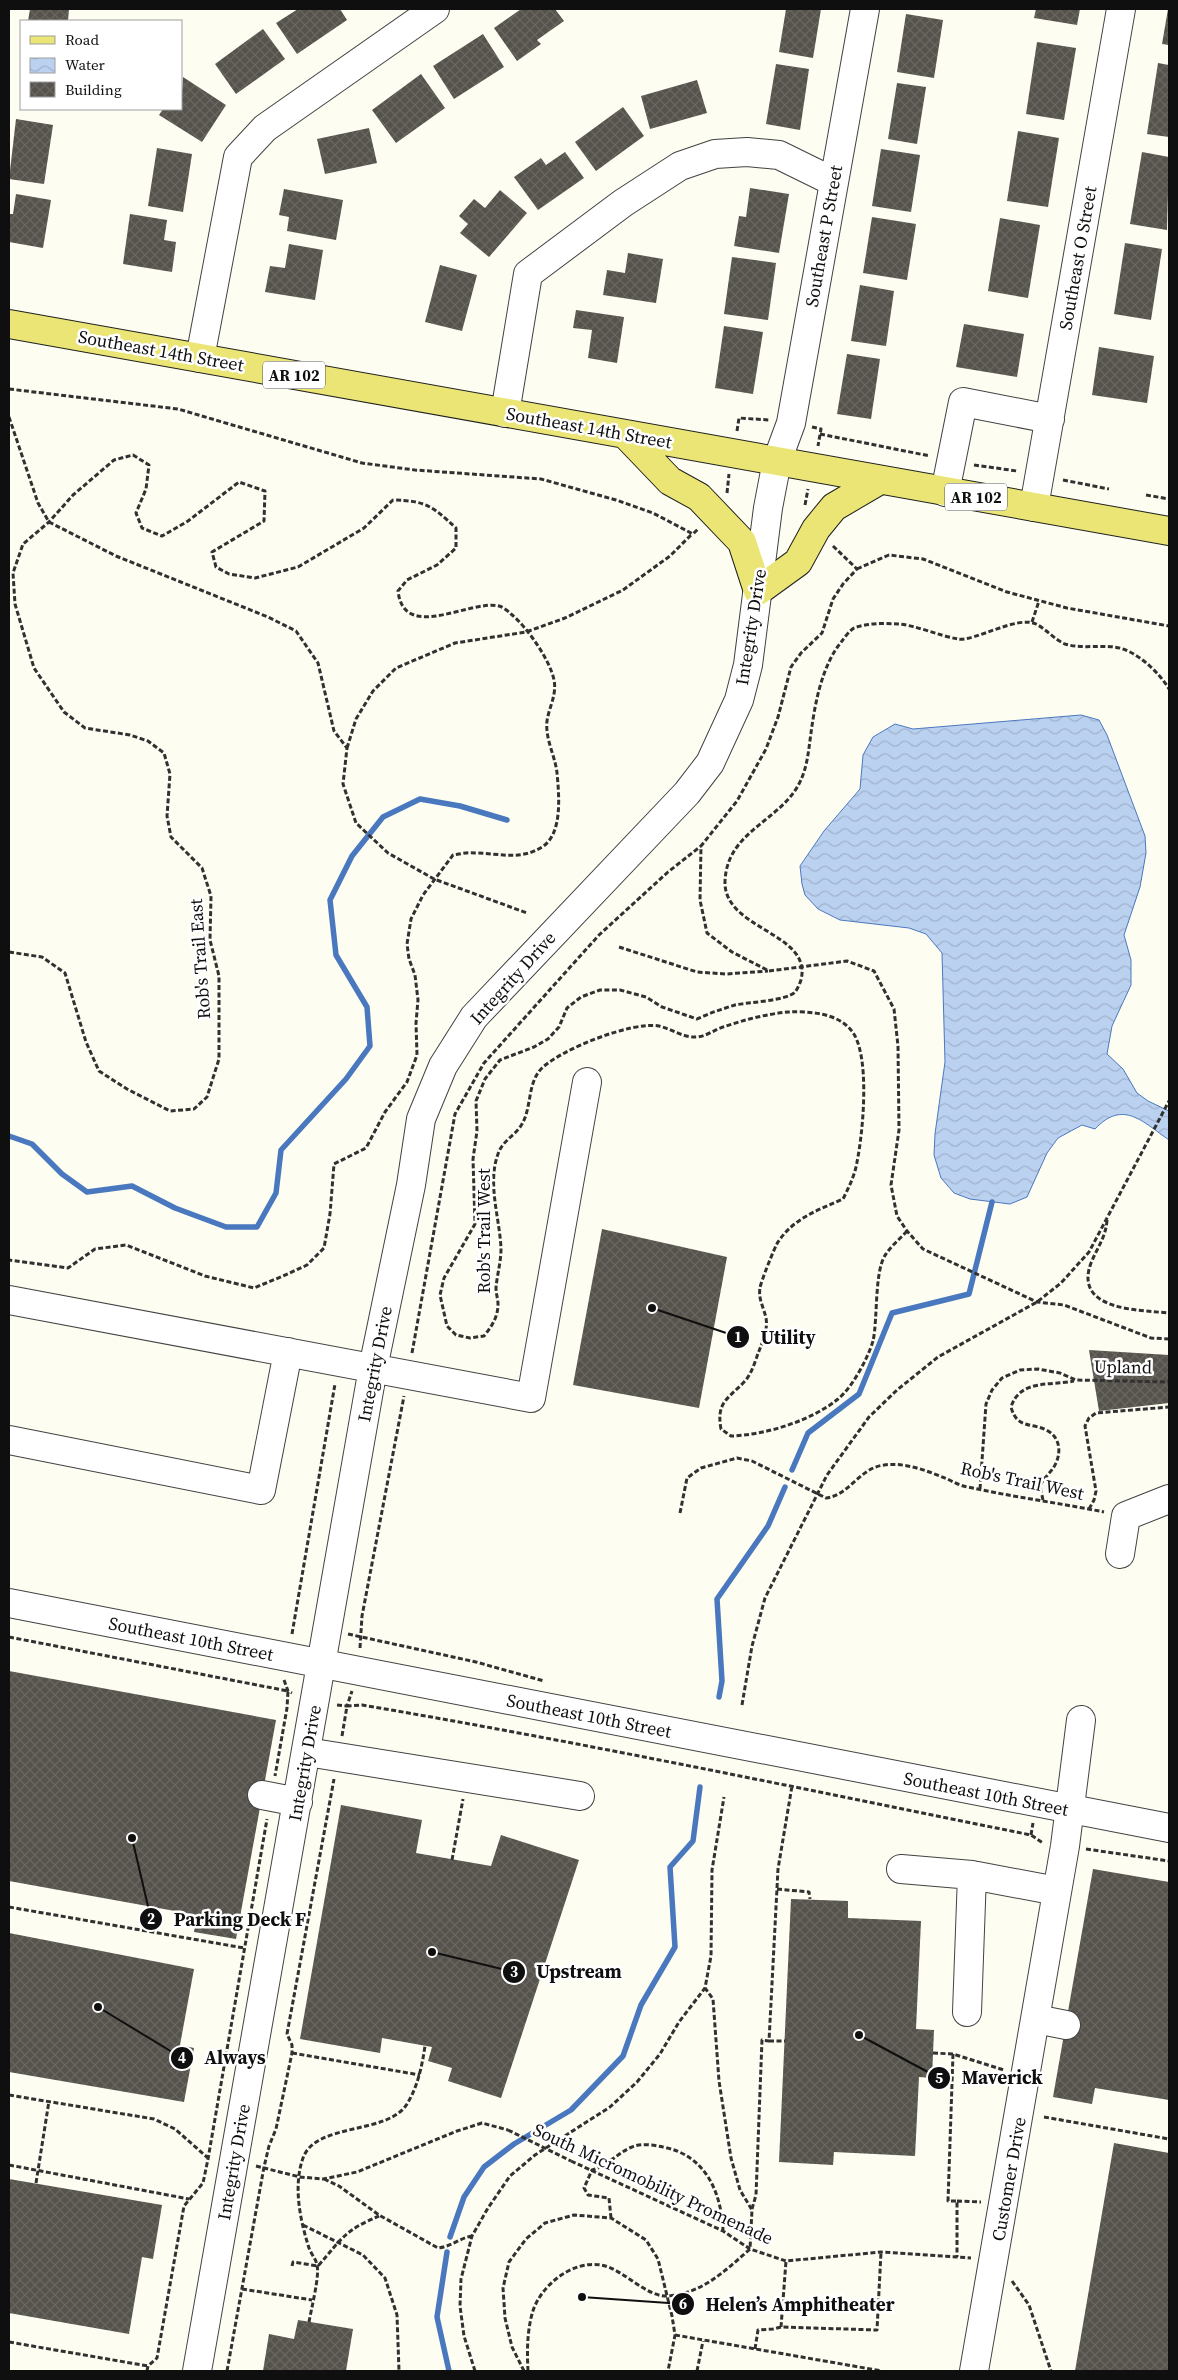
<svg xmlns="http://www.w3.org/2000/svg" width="1178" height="2380" font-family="'Source Serif 4',serif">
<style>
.water{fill:url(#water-waves);stroke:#4a78bf}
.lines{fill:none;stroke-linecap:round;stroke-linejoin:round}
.stream{stroke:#4a78bf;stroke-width:5.5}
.building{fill:url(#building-cross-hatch)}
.minor-casing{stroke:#424242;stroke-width:30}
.major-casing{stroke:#202020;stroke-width:30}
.path{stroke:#313131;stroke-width:3;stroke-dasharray:5 2.5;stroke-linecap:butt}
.minor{stroke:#fff;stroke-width:28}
.major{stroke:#eae575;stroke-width:28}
.path-bridge{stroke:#313131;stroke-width:3;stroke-dasharray:5 2.5;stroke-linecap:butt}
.labels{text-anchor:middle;stroke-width:5;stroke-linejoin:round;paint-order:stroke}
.shield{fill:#fff;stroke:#575757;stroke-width:1}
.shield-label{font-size:16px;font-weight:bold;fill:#0f0f0f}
.street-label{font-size:18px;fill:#0f0f0f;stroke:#fff}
.leader{fill:none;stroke:#0f0f0f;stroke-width:2}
.callout-dot{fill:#0f0f0f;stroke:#fff;stroke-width:2}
.mark-label{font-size:15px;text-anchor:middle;font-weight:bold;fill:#fff}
.callout-label{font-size:19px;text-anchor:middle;font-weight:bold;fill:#0f0f0f;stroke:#fff;stroke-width:5;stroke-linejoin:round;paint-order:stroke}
</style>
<defs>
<pattern id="water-waves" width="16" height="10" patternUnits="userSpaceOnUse" patternTransform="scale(1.25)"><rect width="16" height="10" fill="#bbd1f0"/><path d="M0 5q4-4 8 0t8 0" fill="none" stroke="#a0b2cd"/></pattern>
<pattern id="building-cross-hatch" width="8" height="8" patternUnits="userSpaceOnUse" patternTransform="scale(1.25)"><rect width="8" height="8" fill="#56524c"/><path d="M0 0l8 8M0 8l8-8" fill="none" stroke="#696661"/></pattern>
</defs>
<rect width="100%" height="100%" fill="#fdfdf2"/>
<path class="water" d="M1081 715 1099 720 1107 735 1145 836 1146 853 1140 887 1124 935 1131 960V985L1112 1026 1107 1054 1123 1069 1137 1093 1148 1101 1169 1111V1140C1143 1122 1123 1099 1095 1129L1082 1125 1058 1138 1047 1153 1027 1197 1010 1204 970 1199 954 1193 941 1178 934 1155 935 1134 945 1062 942 953 926 934 909 928 840 920 818 909 805 895 802 884 800 866 824 831 860 789 863 755 873 737 895 724 913 729Z"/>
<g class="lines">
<path class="stream" d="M9 1136 32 1144 62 1174 87 1192 132 1186 175 1208 226 1227H257L276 1193 281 1150 346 1079 370 1046 367 1007 336 955 330 900 352 856 383 817 420 799 460 806 507 820
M792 1470 808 1433 859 1394 892 1313 969 1294 992 1202
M719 1697 722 1681 717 1599 768 1526 785 1487
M450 2237 464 2197 484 2167 514 2144 571 2110 623 2056 641 2005 675 1947 670 1867 693 1841 700 1787
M447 2252 437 2317 449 2371"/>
</g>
<path class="building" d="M30 9H69L68 21H28Z
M298 9H340L347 20 297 54 276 23Z
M521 9H555L564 21 537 40 541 44 517 61 494 28Z
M786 9H821L813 58 779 52Z
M1036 9H1080L1077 25 1034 18Z
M1168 9H1169V45L1162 44Z
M906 14 943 20 934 78 897 72Z
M263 29 285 59 236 94 215 64Z
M483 34 504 67 454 99 433 66Z
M1037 42 1076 48 1064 120 1026 114Z
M1158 63 1169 65V137L1147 134Z
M776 64 809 69 800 130 766 124Z
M421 74 445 108 396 143 372 110Z
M183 77 226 105 202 142 159 115 163 109H181Z
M697 80 707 113 650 129 641 96Z
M897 83 926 87 917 144 888 139Z
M623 107 644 136 596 171 575 142Z
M16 119 53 125 44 184 9 179Z
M369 128 377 163 325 174 317 139Z
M1018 131 1059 138 1048 207 1007 201Z
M157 148 192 154 183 212 148 206Z
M881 149 920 155 911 212 872 206Z
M565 152 584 178 538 210 514 177 541 158 546 165Z
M1142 152 1169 157 1167 230 1130 224Z
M750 188 789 194 779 253 734 246 739 216 746 217Z
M284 189 343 200 336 240 287 231 289 217 279 215Z
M500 190 527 213 489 257 460 233 468 224 459 216 474 199 485 208Z
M16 194 51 200 43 248 9 242V214H13Z
M130 214 167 220 164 240 176 242 172 272 123 264Z
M872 217 916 224 907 280 863 273Z
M1000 218 1040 225 1028 298 988 291Z
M1125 243 1162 249 1151 320 1114 314Z
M289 244 323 250 315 300 265 292 270 266 285 268Z
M628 253 663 259 656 303 603 295 607 270 625 273Z
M732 257 776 263 768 320 724 314Z
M440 265 477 275 462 331 425 322Z
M860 285 894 291 886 346 851 341Z
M576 310 624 317 617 363 588 358 592 330 573 328Z
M964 324 1024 334 1017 377 956 367Z
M724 326 763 332 753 394 715 388Z
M1099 347 1154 356 1147 403 1092 395Z
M847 354 880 359 871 419 837 414Z
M602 1229 727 1257 699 1408 573 1385Z
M1089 1350 1169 1355V1403L1099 1411Z
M9 1671 276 1720 236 1939 194 1932 197 1915 9 1881Z
M341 1805 422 1820 416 1853 491 1866 501 1835 579 1860 501 2098 448 2081 452 2068 428 2061 432 2047 382 2038 380 2053 300 2039Z
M1093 1869 1169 1882V2100L1095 2088 1092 2104 1053 2097Z
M791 1899 848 1901V1918L921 1921 916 2029 934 2030 932 2078 919 2077 915 2156 834 2152 833 2165 779 2162Z
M9 1933 194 1969 180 2045 194 2048 184 2102 9 2072Z
M1114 2143 1169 2153V2371H1075Z
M9 2179 162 2205 153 2259 142 2257 129 2334 9 2313Z
M298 2320 353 2329 346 2371H263L269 2334 294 2339Z"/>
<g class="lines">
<g class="minor-casing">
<path id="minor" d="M200 358 238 157 265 128 435 9
M505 413 528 274 623 203 680 166 715 154 747 152 779 155 834 182
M945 492 963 402 1050 419
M1034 507 1121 9
M9 1300 531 1398 587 1082
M9 1440 261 1490 288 1352
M1120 1554 1126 1516 1169 1499
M9 1603 1169 1828
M307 1752 580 1796
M262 1795 298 1802
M901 1869 972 1875
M967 2012 972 1875 1057 1891
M1036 2019 1066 2025
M197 2371 373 1368 411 1185 421 1119 443 1066 474 1017 687 793 710 763 739 700 748 665 768 508 777 461 791 423 865 9
M974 2371 1065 1846 1081 1720"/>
</g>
<g class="major-casing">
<path id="major" d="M9 324 1169 531
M625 434 670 481 699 497 742 542 758 591 798 562 816 529 834 507 880 480"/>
</g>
<path class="path" d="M9 389 178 409 362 463 415 470 541 479 616 500 653 513 693 534 699 528
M9 417 38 503 49 522 116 556 268 617 296 631 318 663 334 731 347 748 343 784 356 823 388 853 434 879 527 913
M812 427 821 429 818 446
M737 431 739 418 769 420
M820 434 930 456
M974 465 1017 471
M1063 480 1109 489
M727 493 729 474
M1146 495 1169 499
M805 505 808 489
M833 546 857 569 843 584 833 599 822 633 801 653 791 667 778 717 766 749 737 801 701 846 700 900 707 933 732 952 769 971 847 961 874 971 894 1009 898 1046 899 1130 891 1185 897 1216 907 1231 923 1249 1037 1302 1064 1305 1151 1338 1169 1339
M857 569 889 555 923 559 1007 592 1067 608 1169 626
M1032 622 1039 601
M347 748 356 719 373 691 396 668 455 643 526 632 565 618 623 590 670 556 692 534
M619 947 697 972 726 974 768 971
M9 952 42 957 65 973 86 1042 99 1071 127 1089 170 1111 194 1109 207 1097 219 1059V976L210 940 211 896 202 868 171 837 167 816 170 774 164 753 148 741 130 735 85 728 64 712 34 668 15 604 13 573 23 544 49 522 73 495 114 460 133 455 149 465 146 489 136 513 142 528 162 536 188 521 239 482 265 491 264 521 212 552 216 567 229 574 255 578 298 567 364 528 393 500C427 501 432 506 456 528V548L437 565 407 580 398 591C404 643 470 599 499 606 503 607 508 611 511 614 527 627 550 660 554 680 557 695 549 707 547 721 545 739 555 755 557 773 559 795 563 834 542 847 520 861 498 853 475 853 468 852 460 854 453 855L423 895 411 919 407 944 409 959 415 975 418 1000 416 1023 417 1055 407 1082 385 1112 366 1148 334 1164 330 1214 324 1248 307 1265 283 1276 254 1288 205 1276 126 1245 95 1249 68 1268 9 1260
M1107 1220C1106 1237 1097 1248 1091 1263 1073 1311 1140 1310 1169 1313
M907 1231C900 1239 891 1246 886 1254 874 1270 878 1319 873 1341 868 1358 852 1388 838 1399 811 1421 765 1435 731 1436L721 1429C716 1402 728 1399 744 1382 752 1374 755 1361 759 1351 763 1341 768 1329 766 1318 764 1308 758 1299 760 1288 760 1284 775 1246 778 1242 794 1218 818 1210 843 1199 849 1187 855 1175 857 1162 863 1133 871 1053 851 1030 837 1013 809 1011 788 1012 766 1014 744 1020 723 1027 714 1030 707 1036 697 1037 683 1038 672 1029 659 1026 632 1021 562 1049 542 1068 527 1083 532 1107 522 1124 516 1135 502 1141 498 1154 487 1184 500 1219 501 1249 501 1262 497 1275 496 1288 496 1294 498 1299 498 1304 498 1317 492 1326 484 1336L470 1338 456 1335 447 1326 440 1295 444 1278 475 1224 473 1159 477 1131 476 1101 485 1079 500 1060 534 1047 548 1039 559 1027 567 1008 581 997 600 990H620L646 997 662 1007 697 1019C710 1013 722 1009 735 1005 749 1002 786 1001 795 992 797 990 800 983 801 980 813 932 723 930 725 881 727 835 772 823 794 792 807 774 808 754 811 733 815 703 822 665 842 641 845 637 849 631 854 628 867 623 884 623 898 624 915 625 940 636 958 639 974 642 1017 615 1036 624 1046 629 1055 640 1065 644 1081 649 1098 645 1114 647 1135 649 1159 672 1169 689
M412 1353 455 1114 484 1063 599 935 668 872 701 846
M980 1489 986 1404 992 1390 1002 1378 1020 1370 1038 1369 1060 1373 1076 1380 1169 1382
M1043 1500 1040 1486C1044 1477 1052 1472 1056 1463 1061 1452 1060 1438 1048 1431 1033 1422 1017 1430 1011 1407 1020 1379 1050 1386 1074 1381
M1089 1509 1094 1500 1096 1491 1085 1426 1089 1418 1096 1413 1169 1407
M680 1513 687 1478 701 1468 737 1458 752 1461 826 1498C850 1495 859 1468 884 1465 905 1462 928 1471 947 1479 954 1482 960 1486 968 1487 1013 1497 1059 1503 1104 1512
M292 1634 335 1384
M348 1634 476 1662 544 1681
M9 1637 288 1691 287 1708 275 1776
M360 1648 362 1616 404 1396
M284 1680 288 1691 292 1693
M337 1705 347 1706 352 1691
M742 1705 752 1646 765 1598 827 1475 869 1417 897 1390 938 1357 1037 1302 1061 1283 1089 1252 1169 1101
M342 1736 347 1706 362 1705C586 1743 808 1790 1031 1835L1043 1843
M1031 1835 1033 1823
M1086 1849 1169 1861
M452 1860 463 1799
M777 1889 809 1892 810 1899
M9 1907 244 1948
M769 2041H785
M292 2053 420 2075
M933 2053 953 2054 1004 2070
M953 2054 948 2201H957V2257
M9 2095 154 2119 175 2129 208 2158
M1044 2117 1169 2139
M571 2161 723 2231 750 2249 786 2261 881 2252 971 2258
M9 2165 189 2199
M256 2166 300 2177 323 2179 357 2172 457 2131 482 2123 508 2130
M324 2179 339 2186 379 2215 438 2248C450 2247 460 2238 472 2236
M36 2183 49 2101
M957 2201 981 2202
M752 2209 756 2195 762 2040 769 2041 778 1869 792 1786
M611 2218 609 2198 588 2195 584 2188 592 2170C608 2166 617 2153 632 2147 641 2143 653 2145 663 2147 705 2155 721 2191 723 2230
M303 2225 363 2255 385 2278 397 2315 399 2371
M292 2266 293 2262 318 2266C342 2239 343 2231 379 2216
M1012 2281 1029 2305 1051 2371
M242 2289 312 2300
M309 2322C311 2310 320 2275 317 2265 316 2259 311 2254 309 2248 300 2220 293 2186 303 2158 316 2122 388 2135 407 2104 418 2086 422 2066 425 2046
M781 2327 786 2261
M675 2335 882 2371
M9 2342 148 2366
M755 2349 758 2330 773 2329 781 2327 877 2330 881 2252
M147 2371 148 2366 157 2358 184 2206 203 2183 208 2159 267 1819
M227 2371 264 2167 269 2146 276 2129 292 2053V2045L287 2034 334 1779
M475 2371 464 2336 460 2306 461 2279 472 2236 488 2208 510 2176 535 2155 610 2107 637 2082 660 2054 679 2022 705 1988 711 1956 712 1870 724 1797
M524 2371 512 2347 505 2318 503 2288 509 2262 526 2239 545 2223 574 2215 611 2218 646 2240 658 2259 672 2316 675 2335 668 2371
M528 2371C527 2352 527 2333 532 2314 539 2287 571 2260 601 2265 624 2269 646 2298 669 2296 703 2293 726 2270 750 2249L752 2210 740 2190 731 2158 719 2081 713 1999 705 1988
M697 2371 703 2341"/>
<use href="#minor" class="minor"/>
<use href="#major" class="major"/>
<path class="path-bridge" d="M508 2130 571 2161"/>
</g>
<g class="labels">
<g class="shield">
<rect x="263" y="361.5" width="62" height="27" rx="4"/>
<rect x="945" y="483.5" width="62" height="27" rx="4"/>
</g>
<g class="shield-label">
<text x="294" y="381">AR 102</text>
<text x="976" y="503">AR 102</text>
</g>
<g class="street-label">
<text transform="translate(824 236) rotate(-80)" y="6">Southeast P Street</text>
<text transform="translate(1078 258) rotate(-80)" y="6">Southeast O Street</text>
<text transform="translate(161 351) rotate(10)" y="6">Southeast 14th Street</text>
<text transform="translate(589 428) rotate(10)" y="6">Southeast 14th Street</text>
<text transform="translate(751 627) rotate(-81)" y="6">Integrity Drive</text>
<text transform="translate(200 959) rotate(-94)" y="6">Rob's Trail East</text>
<text transform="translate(513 978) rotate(-48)" y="6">Integrity Drive</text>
<text transform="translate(484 1231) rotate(-90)" y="6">Rob's Trail West</text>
<text transform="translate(375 1364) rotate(-79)" y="6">Integrity Drive</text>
<text transform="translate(1123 1367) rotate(1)" y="6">Upland</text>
<text transform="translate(1022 1481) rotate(12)" y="6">Rob's Trail West</text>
<text transform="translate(191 1639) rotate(11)" y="6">Southeast 10th Street</text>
<text transform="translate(589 1716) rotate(11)" y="6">Southeast 10th Street</text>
<text transform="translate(305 1763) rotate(-80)" y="6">Integrity Drive</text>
<text transform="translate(986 1794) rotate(11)" y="6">Southeast 10th Street</text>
<text transform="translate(234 2162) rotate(-80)" y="6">Integrity Drive</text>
<text transform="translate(1009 2179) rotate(-80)" y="6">Customer Drive</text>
<text transform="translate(653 2184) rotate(25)" y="6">South Micromobility Promenade</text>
</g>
</g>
<path class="leader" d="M652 1308L738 1337M132 1838L151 1919M432 1952L514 1972M98 2007L182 2058M859 2035L939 2078M582 2297L683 2304"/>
<g class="callout-dot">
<circle cx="652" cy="1308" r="5"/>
<circle cx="132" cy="1838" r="5"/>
<circle cx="432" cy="1952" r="5"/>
<circle cx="98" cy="2007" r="5"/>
<circle cx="859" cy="2035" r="5"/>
<circle cx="582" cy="2297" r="5"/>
<circle cx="738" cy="1337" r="12"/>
<circle cx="151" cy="1919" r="12"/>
<circle cx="514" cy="1972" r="12"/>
<circle cx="182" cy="2058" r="12"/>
<circle cx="939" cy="2078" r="12"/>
<circle cx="683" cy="2304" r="12"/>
</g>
<g class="mark-label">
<text x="738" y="1342">1</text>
<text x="151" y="1924">2</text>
<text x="514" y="1977">3</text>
<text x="182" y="2063">4</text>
<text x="939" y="2083">5</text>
<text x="683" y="2309">6</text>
</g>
<g class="callout-label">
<text x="788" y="1344">Utility</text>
<text x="240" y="1926">Parking Deck F</text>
<text x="579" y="1978">Upstream</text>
<text x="235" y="2064">Always</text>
<text x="1002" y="2084">Maverick</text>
<text x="800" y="2311">Helen’s Amphitheater</text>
</g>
<rect width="1178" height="2380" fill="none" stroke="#0f0f0f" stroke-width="20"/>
<rect x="20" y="20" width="162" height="90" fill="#ffffff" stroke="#9f9f9f"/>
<rect x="30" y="36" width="25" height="8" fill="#eae575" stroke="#9f9f9f"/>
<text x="65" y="45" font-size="15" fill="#0f0f0f">Road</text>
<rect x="30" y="58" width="25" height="15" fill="url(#water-waves)" stroke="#9f9f9f"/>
<text x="65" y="70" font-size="15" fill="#0f0f0f">Water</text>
<rect x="30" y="82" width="25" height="15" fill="url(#building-cross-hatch)" stroke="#9f9f9f"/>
<text x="65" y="95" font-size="15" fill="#0f0f0f">Building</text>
</svg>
